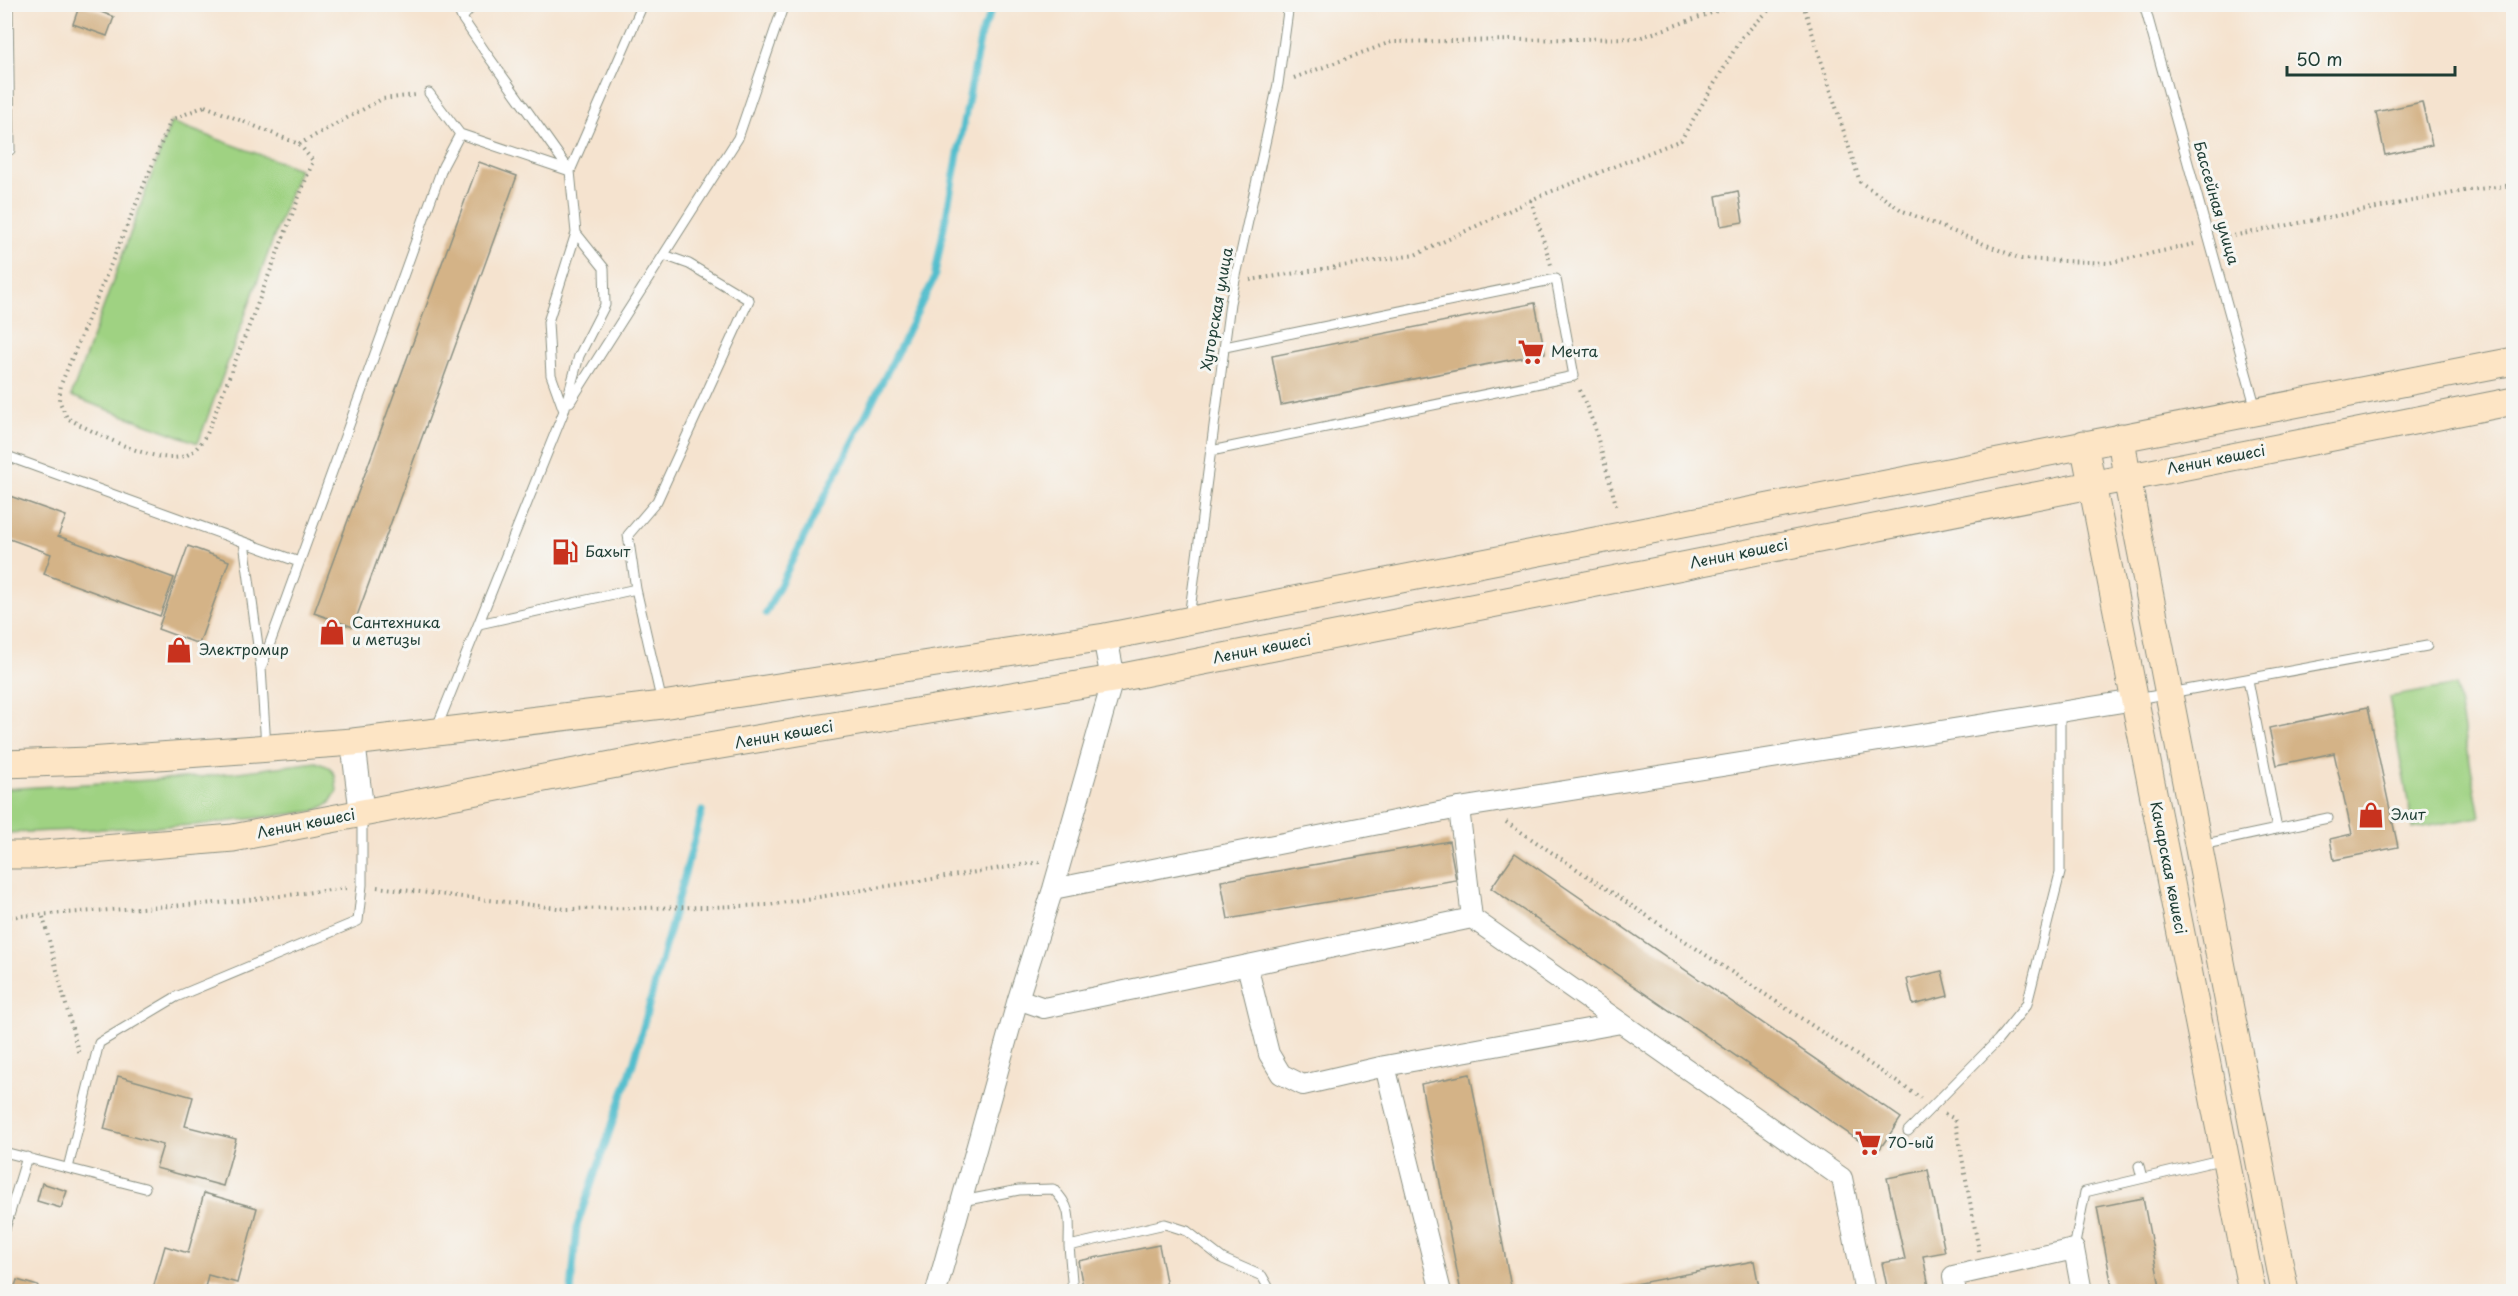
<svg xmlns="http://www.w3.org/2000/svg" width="2518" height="1296" font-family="'Playpen Sans',sans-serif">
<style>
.green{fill:#9fd282;stroke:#5f885b;stroke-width:1.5}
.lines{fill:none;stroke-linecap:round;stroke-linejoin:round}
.stream{stroke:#52becd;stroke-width:7}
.building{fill:#d4b387}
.service-casing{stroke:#8a9082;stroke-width:11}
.minor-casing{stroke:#8a9082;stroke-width:22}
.tertiary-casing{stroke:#8a9082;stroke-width:26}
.secondary-casing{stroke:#8a9082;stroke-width:29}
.path{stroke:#8a9082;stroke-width:4;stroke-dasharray:1.5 4.5;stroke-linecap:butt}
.service{stroke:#fff;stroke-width:9}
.minor{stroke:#fff;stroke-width:20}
.tertiary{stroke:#fff;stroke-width:24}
.secondary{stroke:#fde5c5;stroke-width:27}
.labels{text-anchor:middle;stroke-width:6;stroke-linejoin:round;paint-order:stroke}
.street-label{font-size:15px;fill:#1f3d34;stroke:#f6f6f2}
.poi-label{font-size:15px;fill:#1f3d34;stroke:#f6f6f2;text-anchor:start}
</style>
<rect width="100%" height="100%" fill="#f6f6f2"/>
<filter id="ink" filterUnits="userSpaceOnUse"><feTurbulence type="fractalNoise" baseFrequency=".0167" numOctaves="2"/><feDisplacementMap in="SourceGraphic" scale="12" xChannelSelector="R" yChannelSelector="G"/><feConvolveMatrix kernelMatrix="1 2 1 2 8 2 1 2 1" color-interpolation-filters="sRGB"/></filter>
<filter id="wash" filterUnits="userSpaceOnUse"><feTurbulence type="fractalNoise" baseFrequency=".008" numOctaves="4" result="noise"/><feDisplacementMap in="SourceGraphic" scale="24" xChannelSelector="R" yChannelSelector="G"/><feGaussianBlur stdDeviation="1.35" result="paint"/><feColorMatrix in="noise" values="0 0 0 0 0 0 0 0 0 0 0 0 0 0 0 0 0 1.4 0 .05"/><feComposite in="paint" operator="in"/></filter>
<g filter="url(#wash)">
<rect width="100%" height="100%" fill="#f5e3cf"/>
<path class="green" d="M171 122 299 169 198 443 71 396Z
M2456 685 2480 817 2413 829 2389 697Z
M316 762 329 767 335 775 337 791 329 804 314 811 199 825 5 833 4 789 200 777Z"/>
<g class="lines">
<path class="stream" d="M766 613 934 279 981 34 995 4
M571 1292 577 1226 633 1064 702 811"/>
</g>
<g id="blocks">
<path class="building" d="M80 4 114 17 107 36 73 24Z
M2422 102 2432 145 2385 155 2376 112Z
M479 162 517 176 353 627 314 613Z
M1738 191 1743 222 1721 226 1716 196Z
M1535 303 1545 353 1281 405 1272 356Z
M4 494 66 516 58 536 174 578 160 616 44 574 51 554 4 537Z
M188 546 229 561 199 644 158 629Z
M2368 707 2398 847 2334 860 2330 839 2352 834 2334 753 2277 765 2269 728Z
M1449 841 1456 880 1228 919 1221 881Z
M1515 853 1901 1118 1877 1153 1491 888Z
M1942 971 1948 996 1913 1005 1907 979Z
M1470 1074 1512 1292H1461L1421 1084Z
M118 1076 193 1097 185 1126 236 1139 223 1186 156 1168 163 1145 104 1129Z
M1928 1170 1945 1252 1923 1256 1930 1292H1888L1882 1263 1905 1259 1887 1178Z
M42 1183 67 1191 61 1208 37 1201Z
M204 1193 257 1208 237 1283 208 1275 204 1292H152L165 1246 188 1253Z
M2143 1198 2161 1292H2113L2097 1207Z
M1159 1245 1168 1292H1084L1078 1261Z
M1754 1261 1760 1292H1604V1290Z
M17 1280 38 1286 36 1292H13Z"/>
</g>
</g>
<g filter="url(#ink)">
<use href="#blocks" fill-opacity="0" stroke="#8a9082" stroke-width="1.5"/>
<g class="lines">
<g class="service-casing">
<path id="service" d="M8 4 10 150
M456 4 462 18 486 53 570 171 576 233 548 322 551 375 564 411
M2144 4 2256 409
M462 18 474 4
M429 93 460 134
M570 402 738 138 784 4
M1211 451 1574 376 1556 279 1225 347
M4 455 299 562
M244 542 261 668 266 747
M636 589 628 535 657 501 749 300 689 264 664 255
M1189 618 1230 303 1278 84 1289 4
M479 624 636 589 662 703
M261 668 443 166 460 134 570 171 643 4
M2248 680 2277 829
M2137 699 2427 646
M437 727 564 411 579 356 605 305 604 268 576 233
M2201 845 2328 818
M1908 1131 1998 1040 2027 1004 2060 873V711
M4 1152 145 1188
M2139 1166 2142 1178
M68 1168 99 1043 176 997 358 921 362 885V816
M962 1201 1019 1190 1053 1189C1073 1208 1069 1220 1069 1246L1165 1224 1187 1231 1223 1259 1262 1276 1271 1292
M4 1232 27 1157
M1069 1246 1073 1292
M2074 1249 2085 1192 2224 1159"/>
</g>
<g class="minor-casing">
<path id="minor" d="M1459 808 1472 918
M1053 889 1459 808 2135 700
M1247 965 1269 1054 1281 1074 1303 1085 1385 1066 1621 1023
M1018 999 1044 1008 1472 918 1842 1178 1865 1292
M1385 1066 1441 1292
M936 1292 1018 999 1053 889 1113 679
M1956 1292 1953 1276 2074 1249 2082 1292"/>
</g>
<g class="tertiary-casing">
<path id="tertiary" d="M1105 637 1113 679
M353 742 362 814"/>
</g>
<g class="secondary-casing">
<path id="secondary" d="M2121 437 2127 478 2285 1292
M2084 444 2252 1292
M4 764 89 761 353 742 662 705 1105 637 2514 361
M4 855H33L233 838 679 752 1113 679 2514 401"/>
</g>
<path class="path" d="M1803 4 1860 182 1903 211 2021 259 2108 263 2194 244
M1294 78 1391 42 1639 38 1737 4
M205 106 299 144 313 161 207 434C202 440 198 448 192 452 167 473 92 431 67 418L59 400 61 384 171 120Z
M299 144 382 99 416 95
M1531 200 1551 265
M2222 238 2469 190 2514 185
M1250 280 1415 255 1540 196 1681 140 1742 37 1775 4
M1580 390 1594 425 1617 508
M1506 822 1921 1098
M377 887 566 909 710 907 768 905 1040 862
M4 917 231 902 346 888
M43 917 79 1055
M1945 1114 1955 1119 1979 1251"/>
<use href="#service" class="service"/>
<use href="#minor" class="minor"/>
<use href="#tertiary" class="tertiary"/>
<use href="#secondary" class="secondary"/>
</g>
</g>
<defs>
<g id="supermarket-bare" transform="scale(2.07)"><path d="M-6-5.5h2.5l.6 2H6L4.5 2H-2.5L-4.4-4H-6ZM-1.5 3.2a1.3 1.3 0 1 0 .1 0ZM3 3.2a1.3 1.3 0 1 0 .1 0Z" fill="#c8321e" stroke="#f6f6f2" stroke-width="2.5" paint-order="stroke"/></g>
<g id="fuel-bare" transform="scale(2.07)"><path d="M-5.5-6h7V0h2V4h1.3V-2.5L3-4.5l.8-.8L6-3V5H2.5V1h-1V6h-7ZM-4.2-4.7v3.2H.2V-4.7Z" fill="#c8321e" stroke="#f6f6f2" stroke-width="2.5" paint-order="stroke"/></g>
<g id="shop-bare" transform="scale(2.07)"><path d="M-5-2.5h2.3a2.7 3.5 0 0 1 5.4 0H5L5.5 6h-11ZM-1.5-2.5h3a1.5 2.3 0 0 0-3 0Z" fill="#c8321e" stroke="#f6f6f2" stroke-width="2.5" paint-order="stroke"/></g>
</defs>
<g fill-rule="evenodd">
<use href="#supermarket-bare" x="1531" y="352"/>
<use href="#fuel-bare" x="565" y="552"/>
<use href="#shop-bare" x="332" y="632"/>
<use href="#shop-bare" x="179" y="650"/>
<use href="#shop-bare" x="2371" y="815"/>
<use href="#supermarket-bare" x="1868" y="1143"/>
</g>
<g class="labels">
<g class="street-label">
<text transform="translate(2216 203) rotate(74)" y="5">Бассейная улица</text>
<text transform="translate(1217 309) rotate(-80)" y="5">Хуторская улица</text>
<text transform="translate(2216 460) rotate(-11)" y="5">Ленин көшесі</text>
<text transform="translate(1739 554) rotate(-11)" y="5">Ленин көшесі</text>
<text transform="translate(1262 649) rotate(-11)" y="5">Ленин көшесі</text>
<text transform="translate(784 735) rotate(-10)" y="5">Ленин көшесі</text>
<text transform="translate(306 824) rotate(-11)" y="5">Ленин көшесі</text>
<text transform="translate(2168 868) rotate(79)" y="5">Качарская көшесі</text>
</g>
<g class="poi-label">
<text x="1551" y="357">Мечта</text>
<text x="585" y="557">Бахыт</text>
<text x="352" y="628">Сантехника<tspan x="352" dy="17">и метизы</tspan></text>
<text x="199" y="655">Электромир</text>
<text x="2391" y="820">Элит</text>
<text x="1888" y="1148">70-ый</text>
</g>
</g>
<rect width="2518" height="1296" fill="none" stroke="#f6f6f2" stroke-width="24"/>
<path d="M2287 66v9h168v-9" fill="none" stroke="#1f3d34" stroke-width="3"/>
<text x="2296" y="66" font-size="18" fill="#1f3d34" stroke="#f6f6f2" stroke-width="4.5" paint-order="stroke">50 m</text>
</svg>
